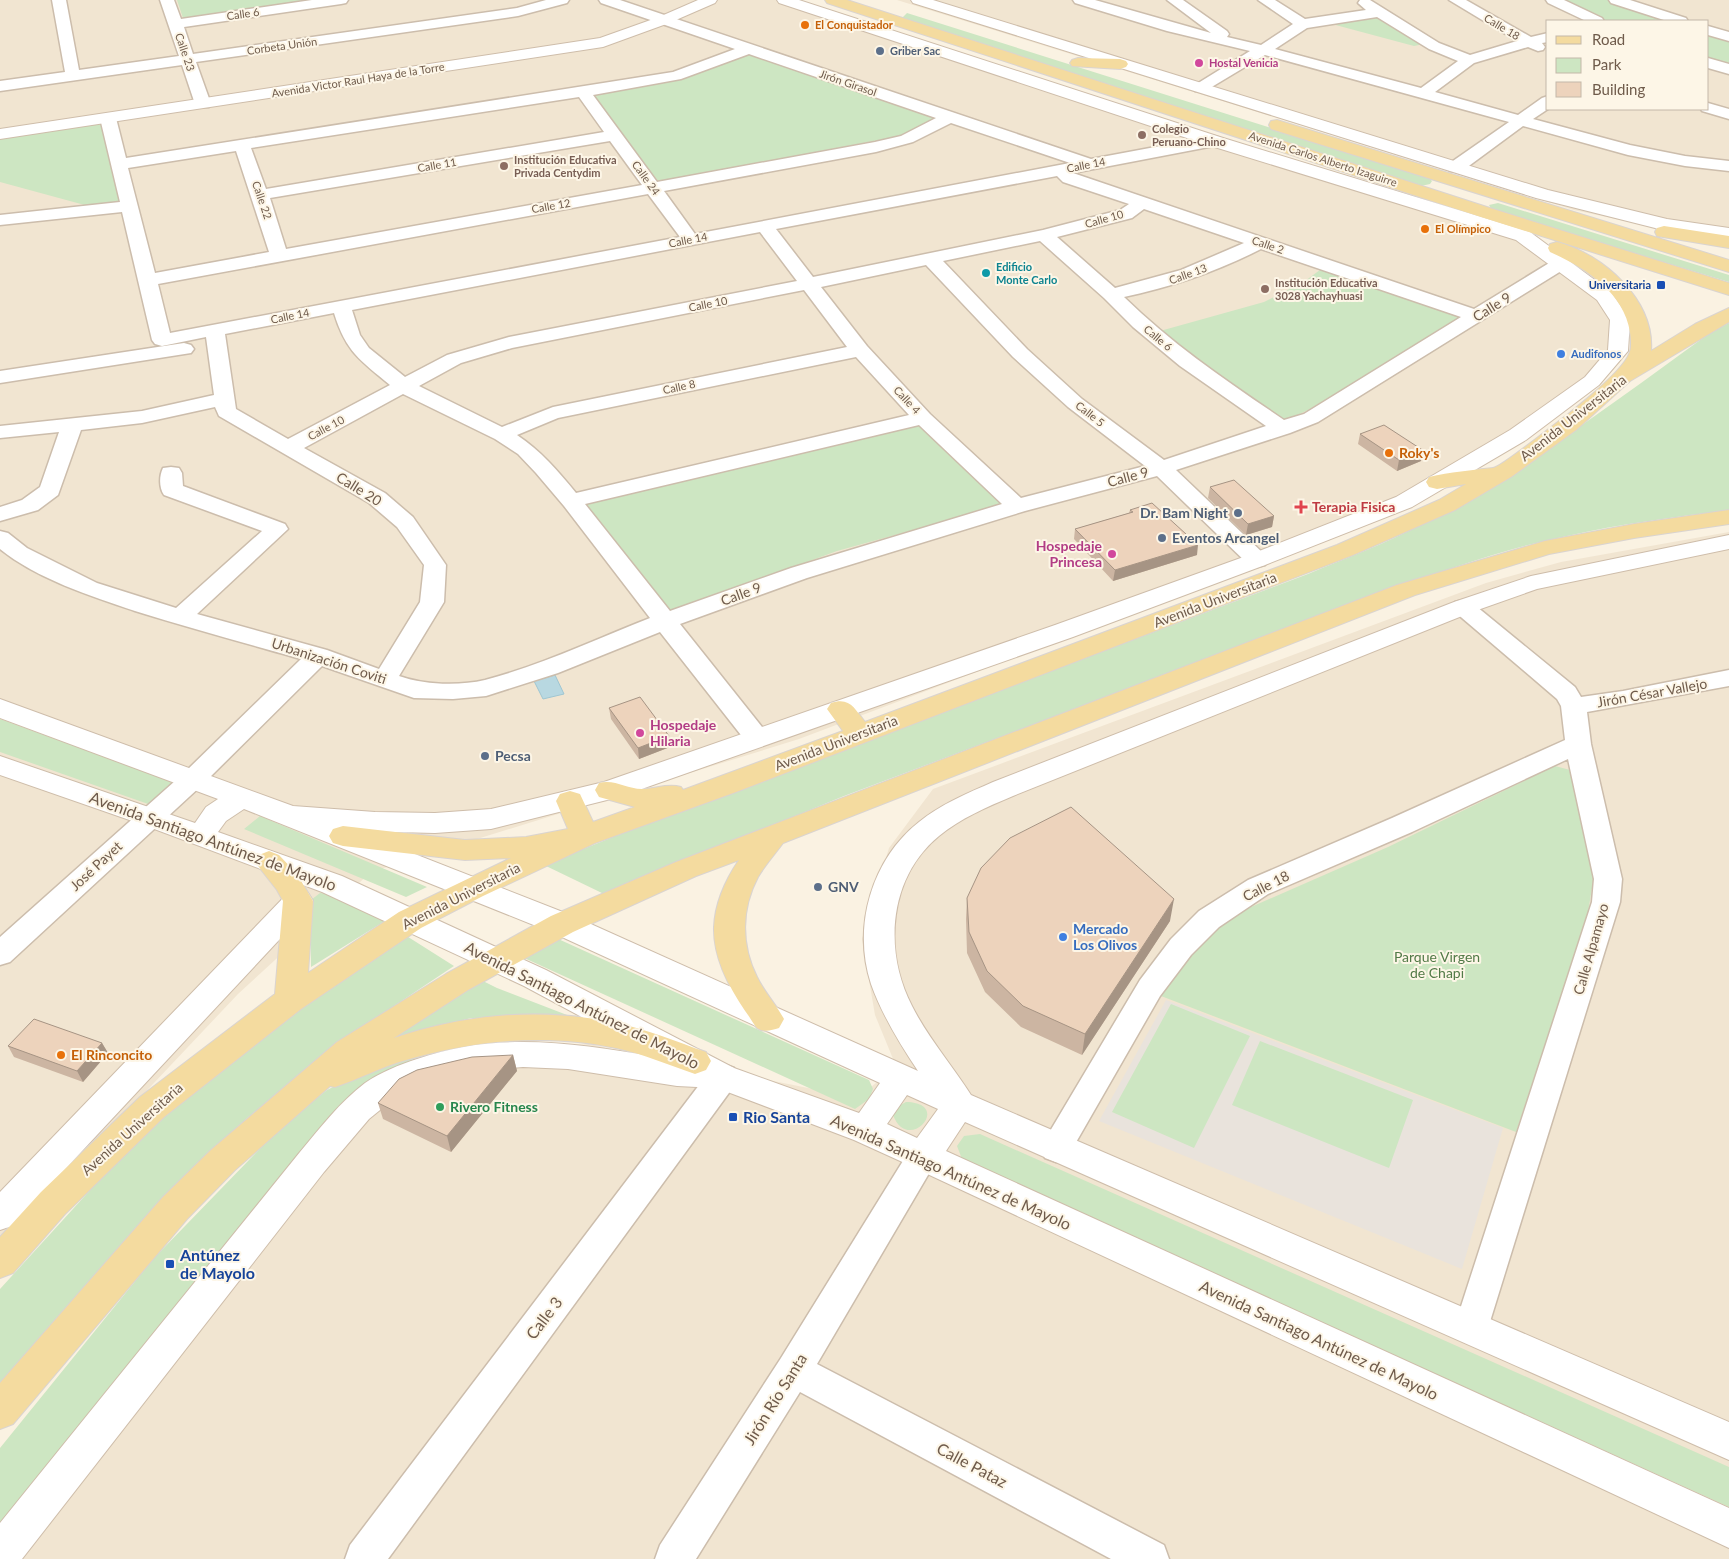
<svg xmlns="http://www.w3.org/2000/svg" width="1729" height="1559" font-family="Lato,sans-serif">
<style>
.residential{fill:#f1e5d1;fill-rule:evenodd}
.industrial{fill:#e9e3dc}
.green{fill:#cde6c2}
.water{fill:#b8d8e1;stroke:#9fc6d2}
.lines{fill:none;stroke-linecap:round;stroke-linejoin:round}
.street-casing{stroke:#ccbdac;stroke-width:3}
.secondary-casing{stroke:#cebdaa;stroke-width:2}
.primary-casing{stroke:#dad4d0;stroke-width:2}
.street{fill:#fff;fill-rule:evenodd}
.secondary{fill:#fff;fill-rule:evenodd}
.primary{fill:#f4db9f;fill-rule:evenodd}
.wall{fill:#ccb5a2}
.shaded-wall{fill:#a69484}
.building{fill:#edd3bc;stroke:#a69484}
.food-dot{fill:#e8710a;stroke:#fdf6e7;stroke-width:2}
.service-dot{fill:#5c6f8a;stroke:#fdf6e7;stroke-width:2}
.hotel-dot{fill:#d1479c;stroke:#fdf6e7;stroke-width:2}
.education-dot{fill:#8d6e63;stroke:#fdf6e7;stroke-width:2}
.culture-dot{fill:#0f9aa8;stroke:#fdf6e7;stroke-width:2}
.transit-dot{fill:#1a4fb4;stroke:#fdf6e7;stroke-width:2}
.shop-dot{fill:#3f7fe0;stroke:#fdf6e7;stroke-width:2}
.health-dot{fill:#e0444e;stroke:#fdf6e7;stroke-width:2}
.leisure-dot{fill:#2e9e5b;stroke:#fdf6e7;stroke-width:2}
.labels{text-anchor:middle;stroke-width:4;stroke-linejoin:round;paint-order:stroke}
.far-street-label{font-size:11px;fill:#6f5b4b;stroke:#fdf6e7}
.far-food-label{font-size:11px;font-weight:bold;fill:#c56008;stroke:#fdf6e7;text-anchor:start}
.far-service-label{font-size:11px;font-weight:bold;fill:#4e5e75;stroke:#fdf6e7;text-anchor:start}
.far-hotel-label{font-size:11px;font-weight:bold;fill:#b23c85;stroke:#fdf6e7;text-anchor:start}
.far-education-label{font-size:11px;font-weight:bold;fill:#785e54;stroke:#fdf6e7;text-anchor:start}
.far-culture-label{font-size:11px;font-weight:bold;fill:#0d838f;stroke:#fdf6e7;text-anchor:start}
.far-transit-label{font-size:11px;font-weight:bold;fill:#164399;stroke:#fdf6e7;text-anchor:end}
.far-shop-label{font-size:11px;font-weight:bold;fill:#366cbe;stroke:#fdf6e7;text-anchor:start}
.street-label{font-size:14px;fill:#6f5b4b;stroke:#fdf6e7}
.food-label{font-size:14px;font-weight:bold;fill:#c56008;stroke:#fdf6e7;text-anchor:start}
.health-label{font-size:14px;font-weight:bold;fill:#be3a42;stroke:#fdf6e7;text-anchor:start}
.service-label{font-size:14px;font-weight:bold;fill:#4e5e75;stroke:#fdf6e7;text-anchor:start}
.hotel-label{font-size:14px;font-weight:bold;fill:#b23c85;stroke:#fdf6e7;text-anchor:end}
.shop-label{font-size:14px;font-weight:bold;fill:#366cbe;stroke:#fdf6e7;text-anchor:start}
.park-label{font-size:14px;fill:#527a47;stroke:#fdf6e7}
.leisure-label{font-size:14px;font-weight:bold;fill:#27864d;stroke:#fdf6e7;text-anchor:start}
.near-street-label{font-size:16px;fill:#6f5b4b;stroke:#fdf6e7}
.near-transit-label{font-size:16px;font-weight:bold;fill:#164399;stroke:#fdf6e7;text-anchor:start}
</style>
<rect width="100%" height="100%" fill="#faf2e2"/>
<path class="residential" d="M0 0H790L1479 221 1552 253 1608 293 1628 344 1619 363 1592 387 1525 437 1304 548 799 739 371 872 238 994 0 1246Z
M897 0H1729V238L1653 227 1574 210ZM1548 21H1708V109H1548Z
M1729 532V1559H0L306 1130 437 1054 589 1044 858 1098 896 1066 875 1015 862 939 889 848 933 789 1486 583 1561 562Z"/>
<path class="industrial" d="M1166 1000 1503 1128 1462 1269 1099 1121Z"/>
<path class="green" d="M177 0H314L183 18Z
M1559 0H1611L1676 21H1605Z
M907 13 1429 178 1432 181 1430 184 1421 186 898 18 903 17Z
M1379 14 1424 44 1414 46 1328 23Z
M1708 32 1729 39V66L1708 60Z
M753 52 940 117 905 135 659 182 587 93Z
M103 123 122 207 103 210 0 182V138Z
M1498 203 1729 275V282L1492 210 1489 205Z
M1324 267 1466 316 1308 410 1283 422 1197 362 1160 331 1264 302 1305 281Z
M1729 323V510C1675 517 1620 524 1567 536 1507 548 1449 569 1392 589L844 796 604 894 544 865 645 824 1308 574C1346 558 1385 544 1422 524 1524 471 1617 400 1710 333Z
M920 423 1007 504 837 551 670 612 583 500Z
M0 719 176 783 151 805 0 752Z
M1555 766 1570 770 1594 876 1587 918 1516 1132 1161 996 1193 953 1221 925 1251 907 1388 847Z
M260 816 427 887 406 897 244 829Z
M320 893 333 895 388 919 311 967 310 906 311 900Z
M405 935 454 966 370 1022 310 1066 246 1119 199 1162 0 1389V1289L155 1119 260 1034Z
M556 938 869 1080 873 1089 869 1099 855 1109 522 957Z
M483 981 497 988 593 1025 549 1018H471L388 1040Z
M1171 1004 1250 1036 1194 1148 1112 1112Z
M1260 1041 1413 1100 1389 1168 1232 1105Z
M452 1047 456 1053 385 1077 0 1526V1448L154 1258 281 1127 327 1090 353 1077 403 1058Z
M906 1102C954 1103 908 1155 893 1115L897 1107Z
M980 1134 1729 1467V1507L962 1159 957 1146 964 1136Z"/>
<path class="water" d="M555 675 564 694 543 699 534 681Z"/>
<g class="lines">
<g class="street-casing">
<path id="street" d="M52 0H66L79 70 179 56 160 0H174L181 19 312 0H348L346 3 341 4 184 27 193 54 517 8 546 0H569L567 3 518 16 196 62 211 104 209 107H197L195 104 182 65 0 91V81L65 72Z
M599 0H620L1091 159 1214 136 1220 138 1222 141 1220 144 1214 146 1073 173 1474 309 1554 260 1560 259 1566 260 1569 264 1566 268 1318 422 1290 433 1176 470 1265 555 1268 560 1265 565 1257 567 1249 565 1157 476 1025 511 807 578 680 624 766 732 770 738 766 744 757 747 748 744 660 632 558 673 486 696 453 699 414 698 322 666 202 785 10 962 0 965V937L184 773 301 659C245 643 190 628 135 611 91 596 37 579 0 549V531L8 533 27 548 97 583 176 608 262 531 164 495C159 488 159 476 163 468L171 467 179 468 182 473 183 486 285 524 288 529 197 614 327 650 379 669 420 602 424 565 397 527 369 503 219 416 215 407 142 423 81 430 58 495 38 510 0 521V507L22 500 40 487 59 432 0 438V426L142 411 214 395 206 337 162 346 155 344 152 340 122 212 0 225V215L120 202 100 118 102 115H114L116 118 126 158 673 72 735 49 601 3ZM749 54 936 118 901 136 875 142 657 182 593 95 681 79ZM579 97 604 132 266 189 251 148ZM951 123 1070 163 695 234 664 191 876 152 913 142ZM610 141 642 185 286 249 270 198ZM236 151 269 252 155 273 128 168ZM1057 176 1063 182 1129 204 1120 210 1043 230 813 277 776 229ZM648 194 680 237 170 333 158 284ZM1144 209 1244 243 1181 270 1115 288 1057 237 1132 218ZM760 232 797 281 509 337 447 355 405 377 369 348 360 335 352 310ZM1040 241 1104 298 1133 327 1180 366 1266 426 1164 460 1082 399 1027 349 943 261ZM1261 249 1461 317 1304 414 1284 420C1228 382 1173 345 1124 297 1172 287 1218 271 1261 249ZM926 265 1013 357 1068 407 1145 466 1021 498 930 414 867 346 821 287ZM804 290 847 347 553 407 502 427 419 386 461 363 512 348ZM334 313C346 352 360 360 390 385L288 439 236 409 225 334ZM856 357 909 415 576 493C558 471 541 451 517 435L558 418ZM403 394 495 439 518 454 536 473 564 506 650 618C596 639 542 665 485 680 459 686 424 685 399 676L444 602 446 565 413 517 385 493 304 448ZM919 425 1002 504 791 568 670 611 585 504Z
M1073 0H1095L1211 33 1167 0H1183L1227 31 1229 34 1227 37 1261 45 1293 24 1258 0H1275L1305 19 1366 10 1358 3 1360 0H1370L1439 43 1470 55 1517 41 1449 0H1466L1531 37 1548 33V42L1542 43 1545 47 1543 50 1538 51 1528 47 1474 63 1435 92 1518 115 1542 98 1548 96V109L1533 119 1630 145 1685 156 1729 161V171L1685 166 1628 155 1523 126 1462 171H1450L1448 167 1450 163 1509 122 1265 55 1205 91H1195L1192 88 1195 85 1250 51 1167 31 1075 3ZM1377 17 1429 49 1458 61 1421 88 1275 49 1307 28Z
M1546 0H1564L1602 18 1604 21H1586L1548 3Z
M1609 0H1630L1686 18 1688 21H1667L1611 3Z
M1708 26 1729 32V41L1708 35Z
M1708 58 1729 64V74L1708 68Z
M1708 103 1729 109V119L1702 111 1701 109H1708Z
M184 343 191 345 194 349 191 353 0 383V371Z
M1463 600 1471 602 1575 687 1581 697 1623 691 1729 670V686L1587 712 1591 744 1622 879 1620 902 1488 1328 1483 1339 1471 1344 1459 1339 1454 1328 1592 902 1594 879 1568 759 1412 832 1268 894 1219 927 1191 955 1160 996 1067 1158 1056 1162 1045 1158 1040 1148 1140 980 1171 939 1199 911 1248 880 1392 818 1565 740 1561 706 1557 699 1455 612 1451 607 1455 602Z
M723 1064 734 1068 738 1077 734 1086 388 1559H345L350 1545 712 1068Z
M922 1144 933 1148 938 1158 817 1364 1164 1545 1169 1559H1111L800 1392 696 1559H655L660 1545 781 1358 911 1148Z"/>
</g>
<g class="secondary-casing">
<path id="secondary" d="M698 0H717L715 3 669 23 603 47 0 139V129L600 38 659 17Z
M777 0H799L1220 137 1530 232 1611 292 1630 320 1628 351 1599 385 1526 440 1412 507 1265 565 1073 637 619 797 491 829 435 833 356 831 573 916 918 1071C900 1044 882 1015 871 984 852 926 872 859 919 822 941 804 968 793 993 782L1454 602 1531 576 1729 535V549L1537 589 1472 612 1013 796C987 807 961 818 939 836 889 877 883 950 912 1006 928 1038 952 1065 971 1095L1729 1422V1460L965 1122 946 1151 1729 1508V1548L923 1172 910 1168 909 1165 854 1140 717 1088 677 1086 568 1069 523 1067 476 1071 453 1075 421 1084 401 1093 369 1119 324 1172 22 1559H0V1523L300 1152C320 1128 340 1102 365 1083 381 1072 399 1065 417 1059 498 1031 574 1043 656 1057L524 986 322 892 141 824 0 775V756L195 823 206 807 218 799 0 718V699L293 806 375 812 435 813 491 809 604 782 1055 625 1249 555 1396 497 1510 430 1585 377 1608 350 1610 320 1597 300 1516 240 1208 145 779 3ZM244 809 551 932 880 1083 859 1113 734 1068 546 970 342 876 218 832 226 821ZM907 1095 938 1109 917 1138 887 1124Z
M911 0H933L1548 190 1667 219 1729 228V240L1667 231 1536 198 913 3Z
M298 890 308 893 313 901 308 909 12 1226 0 1230V1192L288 893Z"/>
</g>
<g class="primary-casing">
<path id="primary" d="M825 0H847L1493 209 1729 283V295L1481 217 827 3Z
M1078 58 1120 59 1126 61 1128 64 1126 67 1120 69 1072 66 1070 63 1072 60Z
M1277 120 1729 260V272L1271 129 1269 125 1271 121Z
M1664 226 1729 236V248L1657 236 1655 232 1657 228Z
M1557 242C1603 254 1655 300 1651 351L1695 324 1729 308V322L1630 381 1576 430 1511 477 1455 510 1353 555 736 792 595 843 483 896 421 928 301 1009 164 1117 65 1214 13 1273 0 1278V1237L41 1192 140 1097 275 994 283 901 277 890 255 862 259 855 269 851 279 855 297 874 313 901 308 973 399 912 511 858 465 860 343 846 333 843 329 836 333 829 343 826 465 840 526 837 568 829 556 801 560 794 570 791 580 794 593 822 635 807 599 797 595 790 599 783C615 779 626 789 642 789 656 789 667 783 681 787L683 790 843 731 827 709 831 703C850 697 854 708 865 722L1337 545 1439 500 1466 484 1437 489 1429 487 1426 482 1429 477C1450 472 1472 470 1493 468 1499 468 1538 437 1546 431 1564 418 1621 374 1629 354 1632 348 1631 339 1630 332 1624 292 1584 267 1550 252L1548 248 1550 244Z
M1729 510V524L1634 538 1549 554 1415 595 783 843C775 854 765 865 758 877 741 909 741 945 757 977 764 992 776 1004 784 1019L779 1028C772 1030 764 1033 757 1028 754 1025 751 1019 748 1015 731 991 713 959 714 927 715 903 726 879 739 860L696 876 573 932 468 990 394 1038C464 1014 543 1007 616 1023 647 1029 677 1042 706 1052L711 1061 706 1070 695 1074C669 1065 643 1054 616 1048 547 1033 473 1040 406 1060 381 1067 359 1079 335 1087L330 1086 235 1170 187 1219 13 1424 0 1429V1383L163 1197 211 1150 337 1042 446 974 551 916 676 862 1397 585 1545 541 1634 524Z"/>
</g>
<use href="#street" class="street"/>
<use href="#secondary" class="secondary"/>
<use href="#primary" class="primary"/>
</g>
<path class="wall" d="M1360 434 1421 461 1397 471 1358 444Z
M1210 487 1274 516 1272 527 1246 535 1208 498Z
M1130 510 1197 555 1113 581 1074 539 1075 529 1129 513Z
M609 708 669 736 670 747 639 759 611 719Z
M967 898 1170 921 1082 1055 1021 1027 985 992 967 953 966 919Z
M102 1043 108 1053 83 1082 14 1057 8 1046Z
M513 1055 517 1071 451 1152 383 1119 378 1103Z"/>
<path class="shaded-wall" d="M1424 451 1421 461 1397 471 1399 460Z
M1274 516 1272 527 1246 535 1248 524Z
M1198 545 1197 555 1113 581 1115 570Z
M669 736 670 747 639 759 638 748Z
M1174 899 1170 921 1082 1055 1085 1034Z
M102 1043 108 1053 83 1082 77 1071Z
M513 1055 517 1071 451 1152 447 1136Z"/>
<path class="building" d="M1384 425 1424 451 1399 460 1360 434Z
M1234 480 1274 516 1248 524 1210 487Z
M1152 503 1198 545 1115 570 1075 529 1133 512 1130 510Z
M640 697 669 736 638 748 609 708Z
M1071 807 1174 899 1085 1034 1023 1006 987 971 969 932 967 898 981 868 1010 838Z
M34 1019 102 1043 77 1071 8 1046Z
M513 1055 447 1136 378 1103 399 1079 417 1070 472 1057Z"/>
<g class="food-dot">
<circle cx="805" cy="25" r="5"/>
<circle cx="1425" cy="229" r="5"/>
<circle cx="1389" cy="453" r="5"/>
<circle cx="61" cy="1055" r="5"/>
</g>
<g class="service-dot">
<circle cx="880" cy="51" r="5"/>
<circle cx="1238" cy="513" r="5"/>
<circle cx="1162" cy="538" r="5"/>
<circle cx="485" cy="756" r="5"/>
<circle cx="818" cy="887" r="5"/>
</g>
<g class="hotel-dot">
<circle cx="1199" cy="63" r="5"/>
<circle cx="1112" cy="554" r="5"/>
<circle cx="640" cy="733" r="5"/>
</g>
<g class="education-dot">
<circle cx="1142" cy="135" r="5"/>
<circle cx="504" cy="166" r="5"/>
<circle cx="1265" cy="289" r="5"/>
</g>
<circle class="culture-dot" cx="986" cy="273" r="5"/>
<g class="transit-dot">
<rect x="1656" y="280" width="10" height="10" rx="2.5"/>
<rect x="728" y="1112" width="10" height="10" rx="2.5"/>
<rect x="165" y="1259" width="10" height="10" rx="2.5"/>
</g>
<g class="shop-dot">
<circle cx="1561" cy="354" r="5"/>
<circle cx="1063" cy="937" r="5"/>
</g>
<path class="health-dot" d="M1298.5 499.5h5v5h5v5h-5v5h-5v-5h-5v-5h5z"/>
<circle class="leisure-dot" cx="440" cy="1107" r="5"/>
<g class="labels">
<g class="far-street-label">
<text transform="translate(243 14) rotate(-8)" y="4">Calle 6</text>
<text transform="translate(1502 27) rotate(31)" y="4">Calle 18</text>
<text transform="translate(282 46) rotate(-8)" y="4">Corbeta Unión</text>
<text transform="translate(185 52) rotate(71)" y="4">Calle 23</text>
<text transform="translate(358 80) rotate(-9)" y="4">Avenida Victor Raul Haya de la Torre</text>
<text transform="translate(848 83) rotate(19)" y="4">Jirón Girasol</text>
<text transform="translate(1323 159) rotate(18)" y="4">Avenida Carlos Alberto Izaguirre</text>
<text transform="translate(437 165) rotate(-10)" y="4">Calle 11</text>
<text transform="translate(1086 165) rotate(-11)" y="4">Calle 14</text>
<text transform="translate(646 178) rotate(54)" y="4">Calle 24</text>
<text transform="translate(262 200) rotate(71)" y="4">Calle 22</text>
<text transform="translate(551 206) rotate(-10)" y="4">Calle 12</text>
<text transform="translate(1104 219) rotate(-16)" y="4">Calle 10</text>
<text transform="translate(688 240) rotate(-11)" y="4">Calle 14</text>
<text transform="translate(1268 245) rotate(19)" y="4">Calle 2</text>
<text transform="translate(1188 274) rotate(-20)" y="4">Calle 13</text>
<text transform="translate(708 304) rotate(-11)" y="4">Calle 10</text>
<text transform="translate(290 316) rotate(-11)" y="4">Calle 14</text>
<text transform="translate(1158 338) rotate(40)" y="4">Calle 6</text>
<text transform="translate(679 387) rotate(-12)" y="4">Calle 8</text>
<text transform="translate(907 400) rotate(47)" y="4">Calle 4</text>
<text transform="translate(1090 414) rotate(38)" y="4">Calle 5</text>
<text transform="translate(326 428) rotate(-28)" y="4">Calle 10</text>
</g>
<g class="far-food-label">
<text x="815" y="29">El Conquistador</text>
<text x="1435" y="233">El Olímpico</text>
</g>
<g class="far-service-label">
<text x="890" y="55">Griber Sac</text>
</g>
<g class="far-hotel-label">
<text x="1209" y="67">Hostal Venicia</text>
</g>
<g class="far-education-label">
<text x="1152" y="133">Colegio<tspan x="1152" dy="13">Peruano-Chino</tspan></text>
<text x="514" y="164">Institución Educativa<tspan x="514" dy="13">Privada Centydim</tspan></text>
<text x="1275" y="287">Institución Educativa<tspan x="1275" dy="13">3028 Yachayhuasi</tspan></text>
</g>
<g class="far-culture-label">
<text x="996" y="271">Edificio<tspan x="996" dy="13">Monte Carlo</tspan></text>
</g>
<g class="far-transit-label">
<text x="1651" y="289">Universitaria</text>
</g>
<g class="far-shop-label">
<text x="1571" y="358">Audifonos</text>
</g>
<g class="street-label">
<text transform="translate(1492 307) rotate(-32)" y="5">Calle 9</text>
<text transform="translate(1573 418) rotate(-38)" y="5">Avenida Universitaria</text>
<text transform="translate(1128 477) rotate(-15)" y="5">Calle 9</text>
<text transform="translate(359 489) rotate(32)" y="5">Calle 20</text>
<text transform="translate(741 594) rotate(-20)" y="5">Calle 9</text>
<text transform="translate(1215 600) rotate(-21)" y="5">Avenida Universitaria</text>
<text transform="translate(329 661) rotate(18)" y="5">Urbanización Coviti</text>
<text transform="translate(1652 693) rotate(-10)" y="5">Jirón César Vallejo</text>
<text transform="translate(836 743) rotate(-21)" y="5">Avenida Universitaria</text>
<text transform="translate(96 866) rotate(-43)" y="5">José Payet</text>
<text transform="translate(1266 886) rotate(-27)" y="5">Calle 18</text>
<text transform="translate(461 896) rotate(-27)" y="5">Avenida Universitaria</text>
<text transform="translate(1591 949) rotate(-74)" y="5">Calle Alpamayo</text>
<text transform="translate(132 1129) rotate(-42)" y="5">Avenida Universitaria</text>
</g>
<g class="food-label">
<text x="1399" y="458">Roky's</text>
<text x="71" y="1060">El Rinconcito</text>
</g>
<g class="health-label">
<text x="1312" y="512">Terapia Fisica</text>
</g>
<g class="service-label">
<text x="1228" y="518" text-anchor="end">Dr. Bam Night</text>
<text x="1172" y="543">Eventos Arcangel</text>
<text x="495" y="761">Pecsa</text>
<text x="828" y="892">GNV</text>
</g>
<g class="hotel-label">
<text x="1102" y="551">Hospedaje<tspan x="1102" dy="16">Princesa</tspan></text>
<text x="650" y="730" text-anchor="start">Hospedaje<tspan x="650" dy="16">Hilaria</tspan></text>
</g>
<g class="shop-label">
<text x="1073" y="934">Mercado<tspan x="1073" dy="16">Los Olivos</tspan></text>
</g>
<g class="park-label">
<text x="1437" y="962">Parque Virgen<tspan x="1437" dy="16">de Chapi</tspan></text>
</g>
<g class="leisure-label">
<text x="450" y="1112">Rivero Fitness</text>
</g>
<g class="near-street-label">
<text transform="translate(213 841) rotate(20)" y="6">Avenida Santiago Antúnez de Mayolo</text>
<text transform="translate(582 1005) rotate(27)" y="6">Avenida Santiago Antúnez de Mayolo</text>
<text transform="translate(951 1172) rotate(24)" y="6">Avenida Santiago Antúnez de Mayolo</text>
<text transform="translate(544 1318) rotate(-53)" y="6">Calle 3</text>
<text transform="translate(1319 1340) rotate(25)" y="6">Avenida Santiago Antúnez de Mayolo</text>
<text transform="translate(775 1399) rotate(-58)" y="6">Jirón Río Santa</text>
<text transform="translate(972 1465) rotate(28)" y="6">Calle Pataz</text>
</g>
<g class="near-transit-label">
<text x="743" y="1123">Rio Santa</text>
<text x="180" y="1261">Antúnez<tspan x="180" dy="18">de Mayolo</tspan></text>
</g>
</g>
<rect x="1546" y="20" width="162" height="90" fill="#fdf6e7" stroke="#c4b8a9"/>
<rect x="1556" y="36" width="25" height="8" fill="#f4db9f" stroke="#c4b8a9"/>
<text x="1592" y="45" font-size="15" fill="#6f5b4b">Road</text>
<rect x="1556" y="58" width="25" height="15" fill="#cde6c2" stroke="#c4b8a9"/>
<text x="1592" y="70" font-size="15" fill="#6f5b4b">Park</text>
<rect x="1556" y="82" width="25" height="15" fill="#edd3bc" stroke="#c4b8a9"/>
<text x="1592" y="95" font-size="15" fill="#6f5b4b">Building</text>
</svg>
